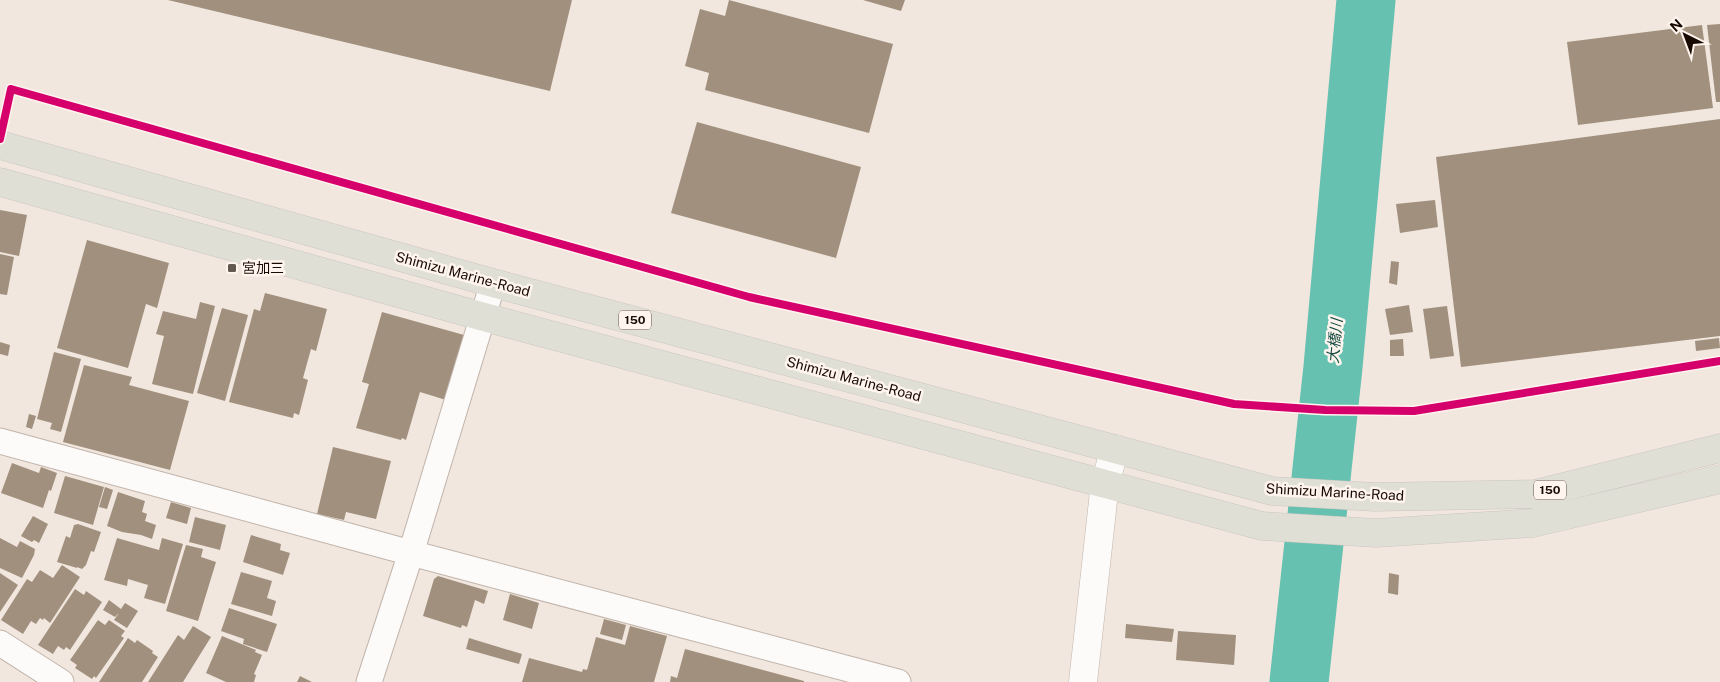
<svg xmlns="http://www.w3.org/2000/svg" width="1720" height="682" font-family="'Public Sans','Noto Sans JP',sans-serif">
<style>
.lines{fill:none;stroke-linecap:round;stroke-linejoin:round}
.river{stroke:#66c1b0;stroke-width:59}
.building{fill:#a1907d}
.minor-casing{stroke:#c1b4aa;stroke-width:27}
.tertiary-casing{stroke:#c1b4aa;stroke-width:29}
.trunk-casing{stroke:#ccc5c1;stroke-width:29}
.minor{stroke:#fdfbfa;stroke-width:25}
.tertiary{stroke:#fdfbfa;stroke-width:28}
.trunk{stroke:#dfdfd6;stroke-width:28}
.cycleway-casing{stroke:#fff5ee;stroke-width:11}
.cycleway{stroke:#d6006c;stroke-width:8}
.poi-dot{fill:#64574f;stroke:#fff5ee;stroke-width:2}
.labels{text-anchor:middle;stroke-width:5;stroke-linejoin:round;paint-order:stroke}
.shield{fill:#fff5ee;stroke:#5d5048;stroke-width:1}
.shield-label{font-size:12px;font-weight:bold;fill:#180901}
.poi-label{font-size:14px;fill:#180901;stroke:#fff5ee;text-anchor:start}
.street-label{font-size:14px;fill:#180901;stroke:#fff5ee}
.water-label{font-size:15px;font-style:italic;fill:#164c43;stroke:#fff5ee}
</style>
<rect width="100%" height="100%" fill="#f1e7df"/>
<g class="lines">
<path class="river" d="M1299 682 1333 367 1366 0"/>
</g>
<path class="building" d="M168 0H572L550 91Z
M729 0 893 44 869 133 705 90 709 73 685 66 700 9 725 16Z
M863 0H905L901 11Z
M1720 24V102H1716L1707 25Z
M1702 25 1713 108 1578 125 1567 42Z
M1720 119V336L1461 367 1436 157Z
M697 122 861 167 836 258 671 213Z
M1435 200 1438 227 1400 233 1396 204Z
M0 210 27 215 19 256 0 252Z
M87 240 169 263 157 308 146 304 128 368 57 348Z
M0 254 14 257 7 295 0 294Z
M1391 261 1399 262 1397 285 1389 283Z
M265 293 327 309 316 351 311 349 303 378 308 380 299 415 294 413 293 418 229 402 254 309 260 311Z
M200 302 215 306 193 394 152 384 164 336 156 334 163 311 196 319Z
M1409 305 1413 332 1390 335 1385 309Z
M1447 306 1454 356 1430 359 1423 309Z
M222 308 248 315 225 401 197 393Z
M382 312 464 335 446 400 420 392 406 440 402 438 401 440 356 428 369 384 362 382Z
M1719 338 1720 348 1696 351 1695 341Z
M1403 339 1404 356H1390V340Z
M0 342 10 345 8 356 0 354Z
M54 352 81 359 61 432 50 429 52 423 37 419Z
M84 365 132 377 129 385 189 401 170 470 63 442Z
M29 414 36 416 32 429 26 427Z
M333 447 391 461 376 519 346 512 344 520 317 514Z
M12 463 39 473 41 467 57 473 51 491 49 490 43 508 1 493Z
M65 476 104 487 93 525 54 513Z
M105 487 113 490 107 509 99 507Z
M118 492 145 501 142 512 147 514 145 521 156 525 152 539 141 535 122 532 107 526Z
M171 502 191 508 187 524 166 518Z
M33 516 48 524 39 543 34 540 32 542 21 536Z
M195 517 226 525 220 550 189 542Z
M78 524 101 532 94 552 91 551 86 565 82 569 77 567V568L57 562 66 536 70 538 74 525Z
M251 535 281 544 280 550 290 553 283 575 243 562Z
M0 538 17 547 20 541 35 549 34 555 22 578 0 568Z
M117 538 159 550 162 538 183 544 165 604 144 598 148 585 128 579 127 586 104 580Z
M186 545 203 549 201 557 216 562 198 621 166 611Z
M62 565 80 577 50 623 44 618 43 620 40 618 36 624 31 621 23 634 1 620 27 579 32 582 40 570 53 578Z
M241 572 272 581 267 598 276 601 272 616 231 604Z
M0 573 18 585 0 612Z
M1389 573 1399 575 1398 595 1388 593Z
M438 576 488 591 484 604 475 600 467 627 462 625 461 628 423 616 434 579Z
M75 589 84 595 86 591 102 602 70 650 66 647 64 650 58 646 53 654 38 645Z
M510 594 539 603 532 629 503 620Z
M109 600 121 609 125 603 138 611 127 628 114 620 119 613 115 617 103 610Z
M229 608 277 624 267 652 243 644 244 639 221 631Z
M604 619 626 625 622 640 600 634Z
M98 620 105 625 109 620 125 631 121 636 124 638 96 678 94 676 92 679 75 668 77 665 70 660Z
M1126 624 1174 629 1172 642 1125 638Z
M193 626 211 637 183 682H148L178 635 184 640Z
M630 626 667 636 654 682H522L529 658 582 672 583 669 587 670 596 637 625 645Z
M1178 631 1236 635 1234 665 1176 660Z
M222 636 256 650 255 652 262 655 254 674 256 675 254 682H226L206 673Z
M128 638 135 643 137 640 153 651 152 653 158 657 142 682H99Z
M469 638 522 654 519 664 466 649Z
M685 649 804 681V682H670L671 676 677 678Z
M300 676 312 682H297Z"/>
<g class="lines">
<g class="minor-casing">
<path id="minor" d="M0 441 411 553 898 682
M0 643 61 682
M369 682 411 553 493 283"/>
</g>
<g class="tertiary-casing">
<path id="tertiary" d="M1083 682 1105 483 1115 449"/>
</g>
<g class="trunk-casing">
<path id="trunk" d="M0 145 493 283 1272 491 1375 497 1535 494 1720 448
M0 182 484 317 1262 526 1376 533 1533 523 1720 479"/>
</g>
<use href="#minor" class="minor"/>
<use href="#tertiary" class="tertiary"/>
<use href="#trunk" class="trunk"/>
<g class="cycleway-casing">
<path id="cycleway" d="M0 139 11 89 749 297 1234 404 1325 410 1414 411 1720 361"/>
</g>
<use href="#cycleway" class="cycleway"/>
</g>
<rect class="poi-dot" x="227" y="263" width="10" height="10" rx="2.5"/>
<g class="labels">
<g class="shield">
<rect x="619" y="310.5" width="32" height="19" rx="4"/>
<rect x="1534" y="480.5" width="32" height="19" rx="4"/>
</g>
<g class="shield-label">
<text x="635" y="324">150</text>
<text x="1550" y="494">150</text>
</g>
<g class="poi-label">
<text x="242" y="273">宮加三</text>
</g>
<g class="street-label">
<text transform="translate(463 274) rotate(15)" y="5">Shimizu Marine-Road</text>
<text transform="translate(854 379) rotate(15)" y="5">Shimizu Marine-Road</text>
<text transform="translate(1335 492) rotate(3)" y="5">Shimizu Marine-Road</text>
</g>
<g class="water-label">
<text transform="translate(1335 341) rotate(-85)" y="5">大橋川</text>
</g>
</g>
<g transform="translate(1685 35) rotate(318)" stroke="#fff5ee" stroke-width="4" paint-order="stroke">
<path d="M0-4L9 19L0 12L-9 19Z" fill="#180901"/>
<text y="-8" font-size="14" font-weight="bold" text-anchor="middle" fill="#180901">N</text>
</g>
</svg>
